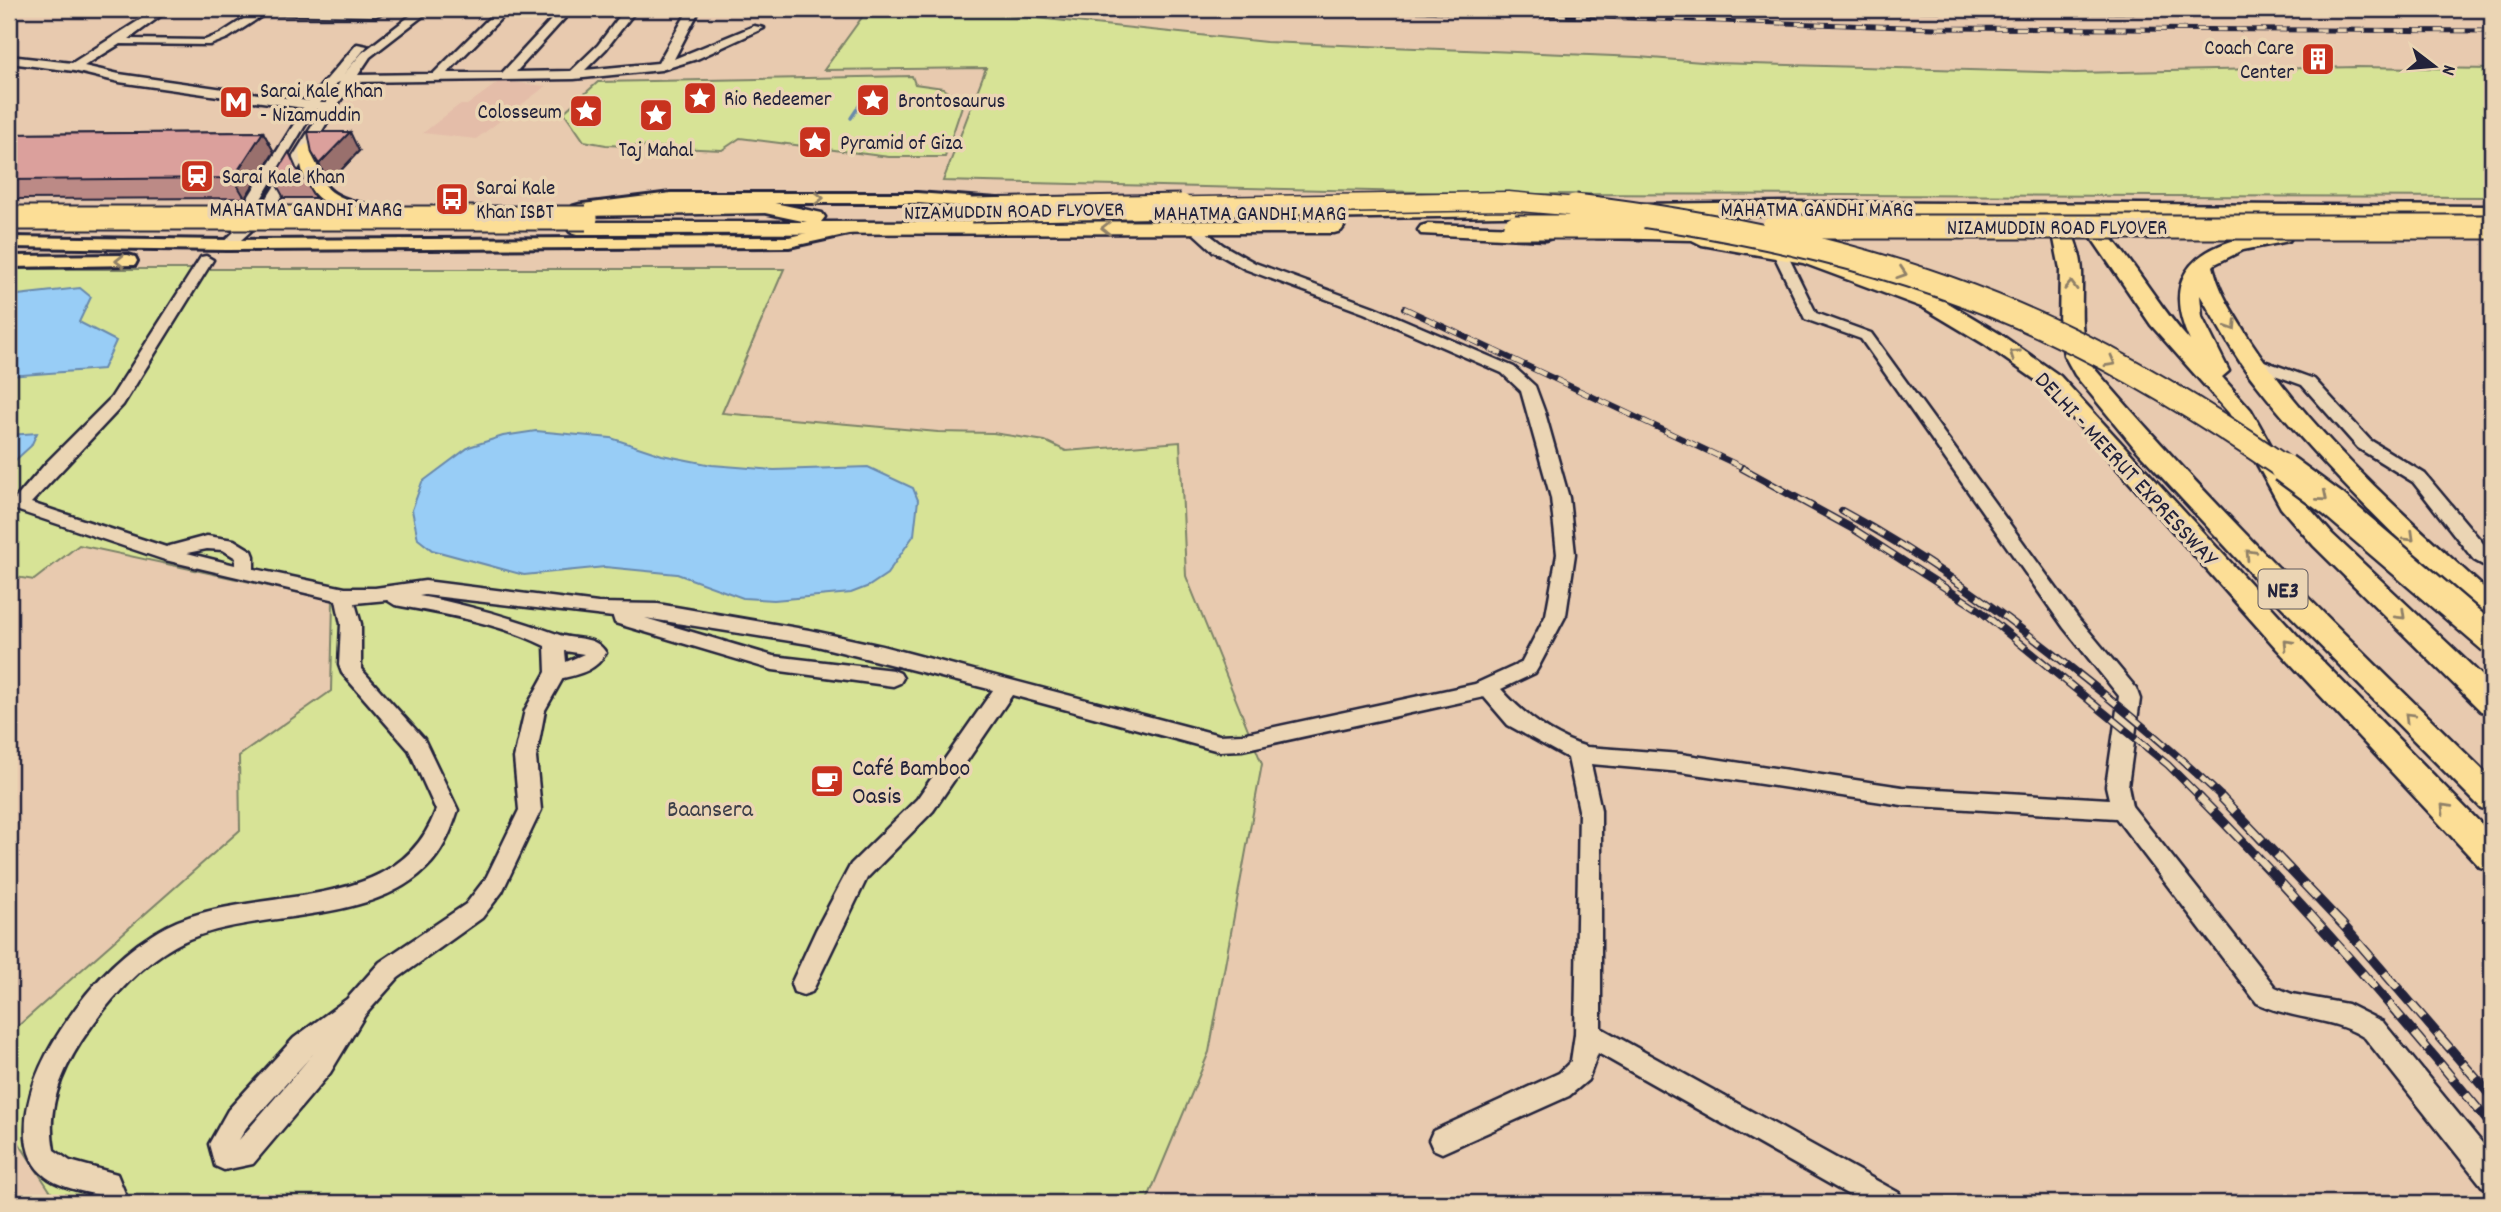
<svg xmlns="http://www.w3.org/2000/svg" width="2501" height="1212" font-family="Dekko,sans-serif">
<style>
.built{fill:#e4bda9}
.green{fill:#d7e396;stroke:#7c8268;stroke-width:2}
.water{fill:#98cdf6;stroke:#6989ab;stroke-width:2}
.lines{fill:none;stroke-linecap:round;stroke-linejoin:round}
.stream{stroke:#6989ab;stroke-width:3.5}
.minor-casing{stroke:#22223b;stroke-width:5}
.major-casing{stroke:#22223b;stroke-width:6}
.highway-casing{stroke:#22223b;stroke-width:5}
.minor{fill:#ebd5b4;fill-rule:evenodd}
.major{fill:#fcde96;fill-rule:evenodd}
.highway{fill:#fcde96;fill-rule:evenodd}
.rail-far3-casing{stroke:#22223b;stroke-width:5}
.rail-far2-casing{stroke:#22223b;stroke-width:6}
.rail-far1-casing{stroke:#22223b;stroke-width:8}
.rail-casing{stroke:#22223b;stroke-width:10}
.rail-far3{stroke:#ebd5b4;stroke-width:3.5;stroke-dasharray:10;stroke-linecap:butt}
.rail-far2{stroke:#ebd5b4;stroke-width:4.5;stroke-dasharray:12;stroke-linecap:butt}
.rail-far1{stroke:#ebd5b4;stroke-width:5;stroke-dasharray:16;stroke-linecap:butt}
.rail{stroke:#ebd5b4;stroke-width:7;stroke-dasharray:20;stroke-linecap:butt}
.highway-bridge-far2-casing{stroke:#22223b;stroke-width:21;stroke-linecap:butt}
.highway-bridge-far1-casing{stroke:#22223b;stroke-width:27;stroke-linecap:butt}
.highway-bridge-casing{stroke:#22223b;stroke-width:33;stroke-linecap:butt}
.highway-bridge-far2{stroke:#fcde96;stroke-width:18}
.highway-bridge-far1{stroke:#fcde96;stroke-width:23}
.highway-bridge{stroke:#fcde96;stroke-width:28}
.wall{fill:#bc8a86;stroke:#22223b;stroke-width:2}
.shaded-wall{fill:#99706d;stroke:#22223b;stroke-width:2}
.building{fill:#dba09c;stroke:#22223b;stroke-width:2}
.oneway{stroke:#8f8068}
.labels{text-anchor:middle;stroke-width:7;stroke-linejoin:round;paint-order:stroke}
.far-poi-label{font-size:21px;fill:#22223b;stroke:#ebd5b4;text-anchor:start}
.far-street-label{font-size:21px;fill:#22223b;stroke:#ebd5b4}
.shield{fill:#ebd5b4;stroke:#5e585f;stroke-width:2}
.shield-label{font-size:23px;font-weight:bold;fill:#22223b}
.street-label{font-size:24px;fill:#22223b;stroke:#ebd5b4}
.poi-label{font-size:24px;fill:#22223b;stroke:#ebd5b4;text-anchor:start}
.park-label{font-size:24px;fill:#3d3f49;stroke:#ebd5b4}
</style>
<rect width="100%" height="100%" fill="#e8caaf"/>
<filter id="ink" filterUnits="userSpaceOnUse"><feTurbulence type="fractalNoise" baseFrequency=".0143" numOctaves="2"/><feDisplacementMap in="SourceGraphic" scale="14" xChannelSelector="R" yChannelSelector="G"/><feConvolveMatrix kernelMatrix="1 2 1 2 8 2 1 2 1" color-interpolation-filters="sRGB"/></filter>
<g filter="url(#ink)">
<path class="built" d="M500 81 546 86 476 139 423 133 459 105H467Z"/>
<path class="green" d="M868 9H951L1266 42 1638 57 1715 63 2075 73 2357 67 2492 69V197L1505 194 943 181 986 68 824 70Z
M912 76 915 84 943 88 951 95 966 94 945 157H889L740 138 722 150 606 145 584 141 564 112 598 82Z
M9 269H784L722 413 938 432 993 433 1045 441 1066 451 1180 442 1186 576 1262 764 1209 1052 1146 1203H58L9 1128V1034L240 830 239 756 331 691 333 600 79 545 34 580 9 576Z"/>
<path class="water" d="M80 288 91 297 79 322 116 341 103 369 9 376V296Z
M536 431 611 438 662 455 712 465 774 470 868 467 913 488 918 500 914 535 887 574 869 586 851 593 774 600 743 598 677 574 605 567 524 575 432 550 418 539 412 510 422 482 469 447 503 436Z
M37 433 31 446 9 466V435Z"/>
<g class="lines">
<path class="stream" d="M851 118 863 100"/>
<g class="minor-casing">
<path id="minor" d="M157 9H170L129 39 205 40 220 34 259 9 376 10 382 13 376 16 265 14 228 38 210 45 120 44 84 66 119 74 308 101 357 44 367 46 343 75 362 53 419 9H432L370 57 358 75 433 74 498 9H510L447 73H502L561 9H573L516 72 571 71 598 45 625 9H637L606 49 585 70 658 63 689 9H700L674 59 754 26 764 28 697 59 661 70 574 79 352 82 272 212 232 248 227 249 220 245 234 232 229 228 304 108 119 82 74 71 9 63V56L72 63ZM340 82 326 103H320L337 83ZM315 109 322 110 262 206 250 217Z
M1196 224 1223 245 1255 263 1374 307 1514 367 1535 386 1545 413 1569 498 1575 554 1566 615 1538 668 1535 673 1501 689C1524 715 1553 737 1587 747L1681 754 1902 787 2109 799 2106 786 2119 696 2064 628 1861 339 1805 319 1772 251 1779 247 1784 248 1816 313 1871 333 2078 618 2136 688 2140 699 2128 786 2132 806 2275 987 2292 994 2347 1004 2383 1022 2492 1155V1189L2482 1186 2365 1038C2333 1017 2292 1020 2257 1003L2116 818 1902 805 1681 772 1591 764 1601 810V1028L1899 1193 1903 1203H1863L1598 1053 1588 1080 1569 1096 1442 1153 1433 1149 1429 1140 1433 1131 1559 1073 1571 1061 1575 1034 1579 810 1568 758 1508 725 1484 697 1242 750 1219 751 1012 695 933 811 867 878 812 992 803 995 794 992 791 984 816 930 851 864 917 799 993 690 809 644 645 618 773 656 893 670 900 673 903 678 900 683 893 686 773 670 615 623 613 617 425 595 419 596C466 604 512 618 557 634 574 641 595 634 606 653 596 670 581 674 563 678L545 710 536 758 541 810 502 892 482 918 398 978 365 1015 330 1073 253 1164 224 1170 215 1166 209 1144 228 1110 294 1038 347 999 380 962 466 904 486 878 519 810 514 758 525 710 546 672 545 646C499 623 445 614 395 605L387 600 355 603 361 624V669L424 739 458 810C452 828 445 847 432 862 375 927 263 908 189 939 145 958 108 1001 82 1040 61 1073 46 1109 54 1150L70 1161 117 1174 129 1203H101L98 1195C63 1187 30 1181 26 1138 23 1097 42 1058 64 1025 90 985 125 948 167 926 254 882 397 920 436 810L409 750 342 673 339 665 341 624 336 600 165 560 13 509 10 505 47 462 111 398 201 257 206 256 213 260 123 405 31 503 166 547 207 536 234 540 252 551 254 556V569L345 588H375L425 581 598 603 658 604 809 630 882 646 1219 735 1242 734 1475 684 1521 663 1546 615 1557 554 1551 498 1521 391 1502 373 1364 313 1245 269 1213 251 1191 231 1189 228ZM207 549 223 550 236 558 235 565 187 553ZM565 651 584 654 566 662ZM313 1054 312 1055 239 1140 246 1128Z
M2253 357 2314 379 2370 440 2425 474 2492 554V570L2474 560 2413 482 2358 448 2302 385 2247 365 2245 362Z"/>
</g>
<g class="major-casing">
<path id="major" d="M307 144 315 149C319 189 329 196 367 205L370 209 367 213C358 215 349 212 340 209 310 200 301 178 299 149Z
M671 193H917L997 199 1006 204 997 209 917 203H671L583 214 574 209 583 204Z
M847 224 853 225 856 229 853 233 789 247 227 250 9 247V237L227 240 789 237Z
M128 255 135 257 137 261 135 265 9 267V256Z"/>
</g>
<g class="highway-casing">
<path id="highway" d="M765 201 822 213 825 217 821 222 1334 221 1341 223 1344 227 1341 231 1334 233 577 234 570 232 567 228 570 224 577 222H807L765 213 580 216 573 214 570 210 573 206 580 204Z
M1789 202 2492 206V218L2091 216C2129 252 2154 301 2190 341 2163 283 2187 251 2246 237 2259 234 2276 229 2289 233L2292 237 2289 241 2243 250 2215 264 2213 266C2220 295 2233 312 2248 337 2313 436 2405 516 2492 595V621L2482 618C2403 544 2324 470 2257 385 2235 358 2218 325 2200 295L2202 317 2229 371 2222 377 2251 410 2300 497 2332 534 2492 685V715L2481 711 2314 546 2281 508 2229 413 2151 325 2093 240 2067 216H2063C2073 233 2081 252 2082 272 2083 305 2077 337 2093 367 2218 513 2355 645 2492 779V812L2481 808 2275 600 2134 447 2075 375 2064 355 2059 326 2060 269 2053 234 2043 215 1640 216 1633 214 1630 210 1633 206 1640 204Z
M1568 205 1575 207 1578 211 1575 215 1308 219 1301 217 1298 213 1301 209 1308 207Z
M1428 224 1545 228 1552 230 1555 234 1552 238 1545 240 1421 234 1418 230 1421 226Z
M1603 228H1723L1730 230 1733 234 1731 237 1817 255 1940 298 2000 334 2060 376 2297 635 2492 835V871L2480 867 2277 649 2044 386 1984 344 1924 308 1803 263 1702 245 1692 240 1596 238 1593 234 1596 230Z"/>
</g>
<use href="#minor" class="minor"/>
<use href="#major" class="major"/>
<use href="#highway" class="highway"/>
<g class="rail-far3-casing">
<path id="rail-far3" d="M1356 9 1935 28 2492 31
M1864 9 2043 12 2492 11"/>
</g>
<g class="rail-far2-casing">
<path id="rail-far2" d="M1404 308 1746 469"/>
</g>
<g class="rail-far1-casing">
<path id="rail-far1" d="M1742 468 1855 530 1978 609 2168 765 2201 798
M1842 511C1924 555 1997 609 2070 667 2123 709 2174 751 2223 798"/>
</g>
<g class="rail-casing">
<path id="rail" d="M2199 797C2303 902 2398 1012 2492 1126
M2221 797 2343 925 2492 1097"/>
</g>
<use href="#rail-far3" class="rail-far3"/>
<use href="#rail-far2" class="rail-far2"/>
<use href="#rail-far1" class="rail-far1"/>
<use href="#rail" class="rail"/>
<g class="highway-bridge-far2-casing">
<path id="highway-bridge-far2" d="M1076 208 1508 201 1590 208"/>
</g>
<g class="highway-bridge-far1-casing">
<path id="highway-bridge-far1" d="M1575 206C1740 226 1904 261 2054 332 2136 370 2212 418 2286 469
M971 210 1181 206
M9 218H586
M1515 227H1632
M1774 227H2492"/>
</g>
<g class="highway-bridge-casing">
<path id="highway-bridge" d="M2284 468 2333 504 2492 640"/>
</g>
<use href="#highway-bridge-far2" class="highway-bridge-far2"/>
<use href="#highway-bridge-far1" class="highway-bridge-far1"/>
<use href="#highway-bridge" class="highway-bridge"/>
</g>
<path class="wall" d="M263 132 274 152 245 198 9 199V134Z
M359 151 329 183 322 173 312 153Z
M301 174 315 198H284L273 178Z"/>
<path class="shaded-wall" d="M263 132 274 152 245 198 233 178Z
M350 132 359 151 329 183 319 164Z"/>
<path class="building" d="M263 132 233 178 9 180V134Z
M308 132H350L319 164 312 153Z
M289 152 296 168 304 178H273Z"/>
<defs><path id="oneway-chevron" d="M-2-3.5L2.5 0L-2 3.5" fill="none" stroke-width="1.6" stroke-linecap="round" stroke-linejoin="round" transform="scale(1.75)"/></defs>
<g class="oneway">
<use href="#oneway-chevron" transform="translate(819 198)"/>
<use href="#oneway-chevron" transform="translate(1106 228) rotate(180)"/>
<use href="#oneway-chevron" transform="translate(120 261) rotate(179)"/>
<use href="#oneway-chevron" transform="translate(1902 273) rotate(18)"/>
<use href="#oneway-chevron" transform="translate(2071 286) rotate(-89)"/>
<use href="#oneway-chevron" transform="translate(2232 326) rotate(57)"/>
<use href="#oneway-chevron" transform="translate(2014 354) rotate(-145)"/>
<use href="#oneway-chevron" transform="translate(2111 362) rotate(29)"/>
<use href="#oneway-chevron" transform="translate(2323 497) rotate(40)"/>
<use href="#oneway-chevron" transform="translate(2410 537) rotate(44)"/>
<use href="#oneway-chevron" transform="translate(2250 554) rotate(-133)"/>
<use href="#oneway-chevron" transform="translate(2401 615) rotate(44)"/>
<use href="#oneway-chevron" transform="translate(2288 644) rotate(-133)"/>
<use href="#oneway-chevron" transform="translate(2409 717) rotate(-135)"/>
<use href="#oneway-chevron" transform="translate(2445 808) rotate(-134)"/>
</g>
</g>
<defs>
<g id="building-square" transform="scale(1.75)"><rect x="-9" y="-9" width="18" height="18" rx="4" fill="#c8321e" stroke="#ebd5b4"/><path d="M-4-6H4V6H1V3H-1V6H-4ZM-2.5-4.3h1.7v1.8h-1.7ZM.8-4.3h1.7v1.8H.8ZM-2.5-1h1.7V.8h-1.7ZM.8-1h1.7V.8H.8Z" fill="#fff"/></g>
<g id="sight-square" transform="scale(1.75)"><rect x="-9" y="-9" width="18" height="18" rx="4" fill="#c8321e" stroke="#ebd5b4"/><path d="M0-6L1.8-2.2L6-1.7L2.9 1.2L3.7 5.4L0 3.3L-3.7 5.4L-2.9 1.2L-6-1.7L-1.8-2.2Z" fill="#fff"/></g>
<g id="metro-square" transform="scale(1.75)"><rect x="-9" y="-9" width="18" height="18" rx="4" fill="#c8321e" stroke="#ebd5b4"/><path d="M-5.5 5V-5H-3L0 0L3-5H5.5V5H3V-.5L0 4L-3-.5V5Z" fill="#fff"/></g>
<g id="station-square" transform="scale(1.75)"><rect x="-9" y="-9" width="18" height="18" rx="4" fill="#c8321e" stroke="#ebd5b4"/><path d="M-3-6H3Q5-6 5-4V2Q5 4 3 4L4.5 6H3L1.5 4h-3L-3 6H-4.5L-3 4Q-5 4-5 2V-4Q-5-6-3-6ZM-3.5-4v3h7v-3ZM-3.5 1v1.5H-2V1ZM2 1v1.5H3.5V1Z" fill="#fff"/></g>
<g id="bus-square" transform="scale(1.75)"><rect x="-9" y="-9" width="18" height="18" rx="4" fill="#c8321e" stroke="#ebd5b4"/><path d="M-5-6H5V4H4V6H2V4H-2V6H-4V4H-5ZM-3.5-4V0h7V-4ZM-3.5 1.2v1.5H-2V1.2ZM2 1.2v1.5H3.5V1.2Z" fill="#fff"/></g>
<g id="cafe-square" transform="scale(1.75)"><rect x="-9" y="-9" width="18" height="18" rx="4" fill="#c8321e" stroke="#ebd5b4"/><path d="M-5.5-4.5H6V0H3Q3 3.5 0 3.5H-2.5Q-5.5 3.5-5.5 0ZM3-3.2v2h1.7v-2ZM-6 4.5H4V6H-6Z" fill="#fff"/></g>
</defs>
<g fill-rule="evenodd">
<use href="#building-square" x="2318" y="59"/>
<use href="#sight-square" x="700" y="98"/>
<use href="#sight-square" x="873" y="100"/>
<use href="#metro-square" x="236" y="102"/>
<use href="#sight-square" x="586" y="111"/>
<use href="#sight-square" x="656" y="115"/>
<use href="#sight-square" x="815" y="142"/>
<use href="#station-square" x="197" y="176"/>
<use href="#bus-square" x="452" y="199"/>
<use href="#cafe-square" x="827" y="781"/>
</g>
<g class="labels">
<g class="far-poi-label">
<text x="2294" y="54" text-anchor="end">Coach Care<tspan x="2294" dy="24">Center</tspan></text>
<text x="260" y="97">Sarai Kale Khan<tspan x="260" dy="24">- Nizamuddin</tspan></text>
<text x="724" y="105">Rio Redeemer</text>
<text x="898" y="107">Brontosaurus</text>
<text x="562" y="118" text-anchor="end">Colosseum</text>
<text x="840" y="149">Pyramid of Giza</text>
<text x="656" y="156" text-anchor="middle">Taj Mahal</text>
<text x="222" y="183">Sarai Kale Khan</text>
<text x="476" y="194">Sarai Kale<tspan x="476" dy="24">Khan ISBT</tspan></text>
</g>
<g class="far-street-label">
<text x="306" y="216">MAHATMA GANDHI MARG</text>
<text x="1817" y="216">MAHATMA GANDHI MARG</text>
<text transform="translate(1014 210) rotate(-1)" y="7">NIZAMUDDIN ROAD FLYOVER</text>
<text x="1250" y="220">MAHATMA GANDHI MARG</text>
<text x="2057" y="234">NIZAMUDDIN ROAD FLYOVER</text>
</g>
<rect class="shield" x="2258.5" y="569.5" width="49" height="39" rx="5"/>
<g class="shield-label">
<text x="2283" y="597">NE3</text>
</g>
<g class="street-label">
<text transform="translate(2127 468) rotate(47)" y="8">DELHI - MEERUT EXPRESSWAY</text>
</g>
<g class="poi-label">
<text x="852" y="775">Café Bamboo<tspan x="852" dy="28">Oasis</tspan></text>
</g>
<g class="park-label">
<text x="710" y="816">Baansera</text>
</g>
</g>
<rect width="2501" height="1212" fill="none" stroke="#ebd5b4" stroke-width="35"/>
<rect x="18" y="18" width="2466" height="1177" fill="none" stroke="#22223b" stroke-width="2.5" filter="url(#ink)"/>
<g transform="translate(2434 66) rotate(106)" stroke="#ebd5b4" stroke-width="5" paint-order="stroke">
<path d="M0-5L12 26L0 18L-12 26Z" fill="#22223b"/>
<text y="-10" font-size="19" font-weight="bold" text-anchor="middle" fill="#22223b">N</text>
</g>
</svg>
